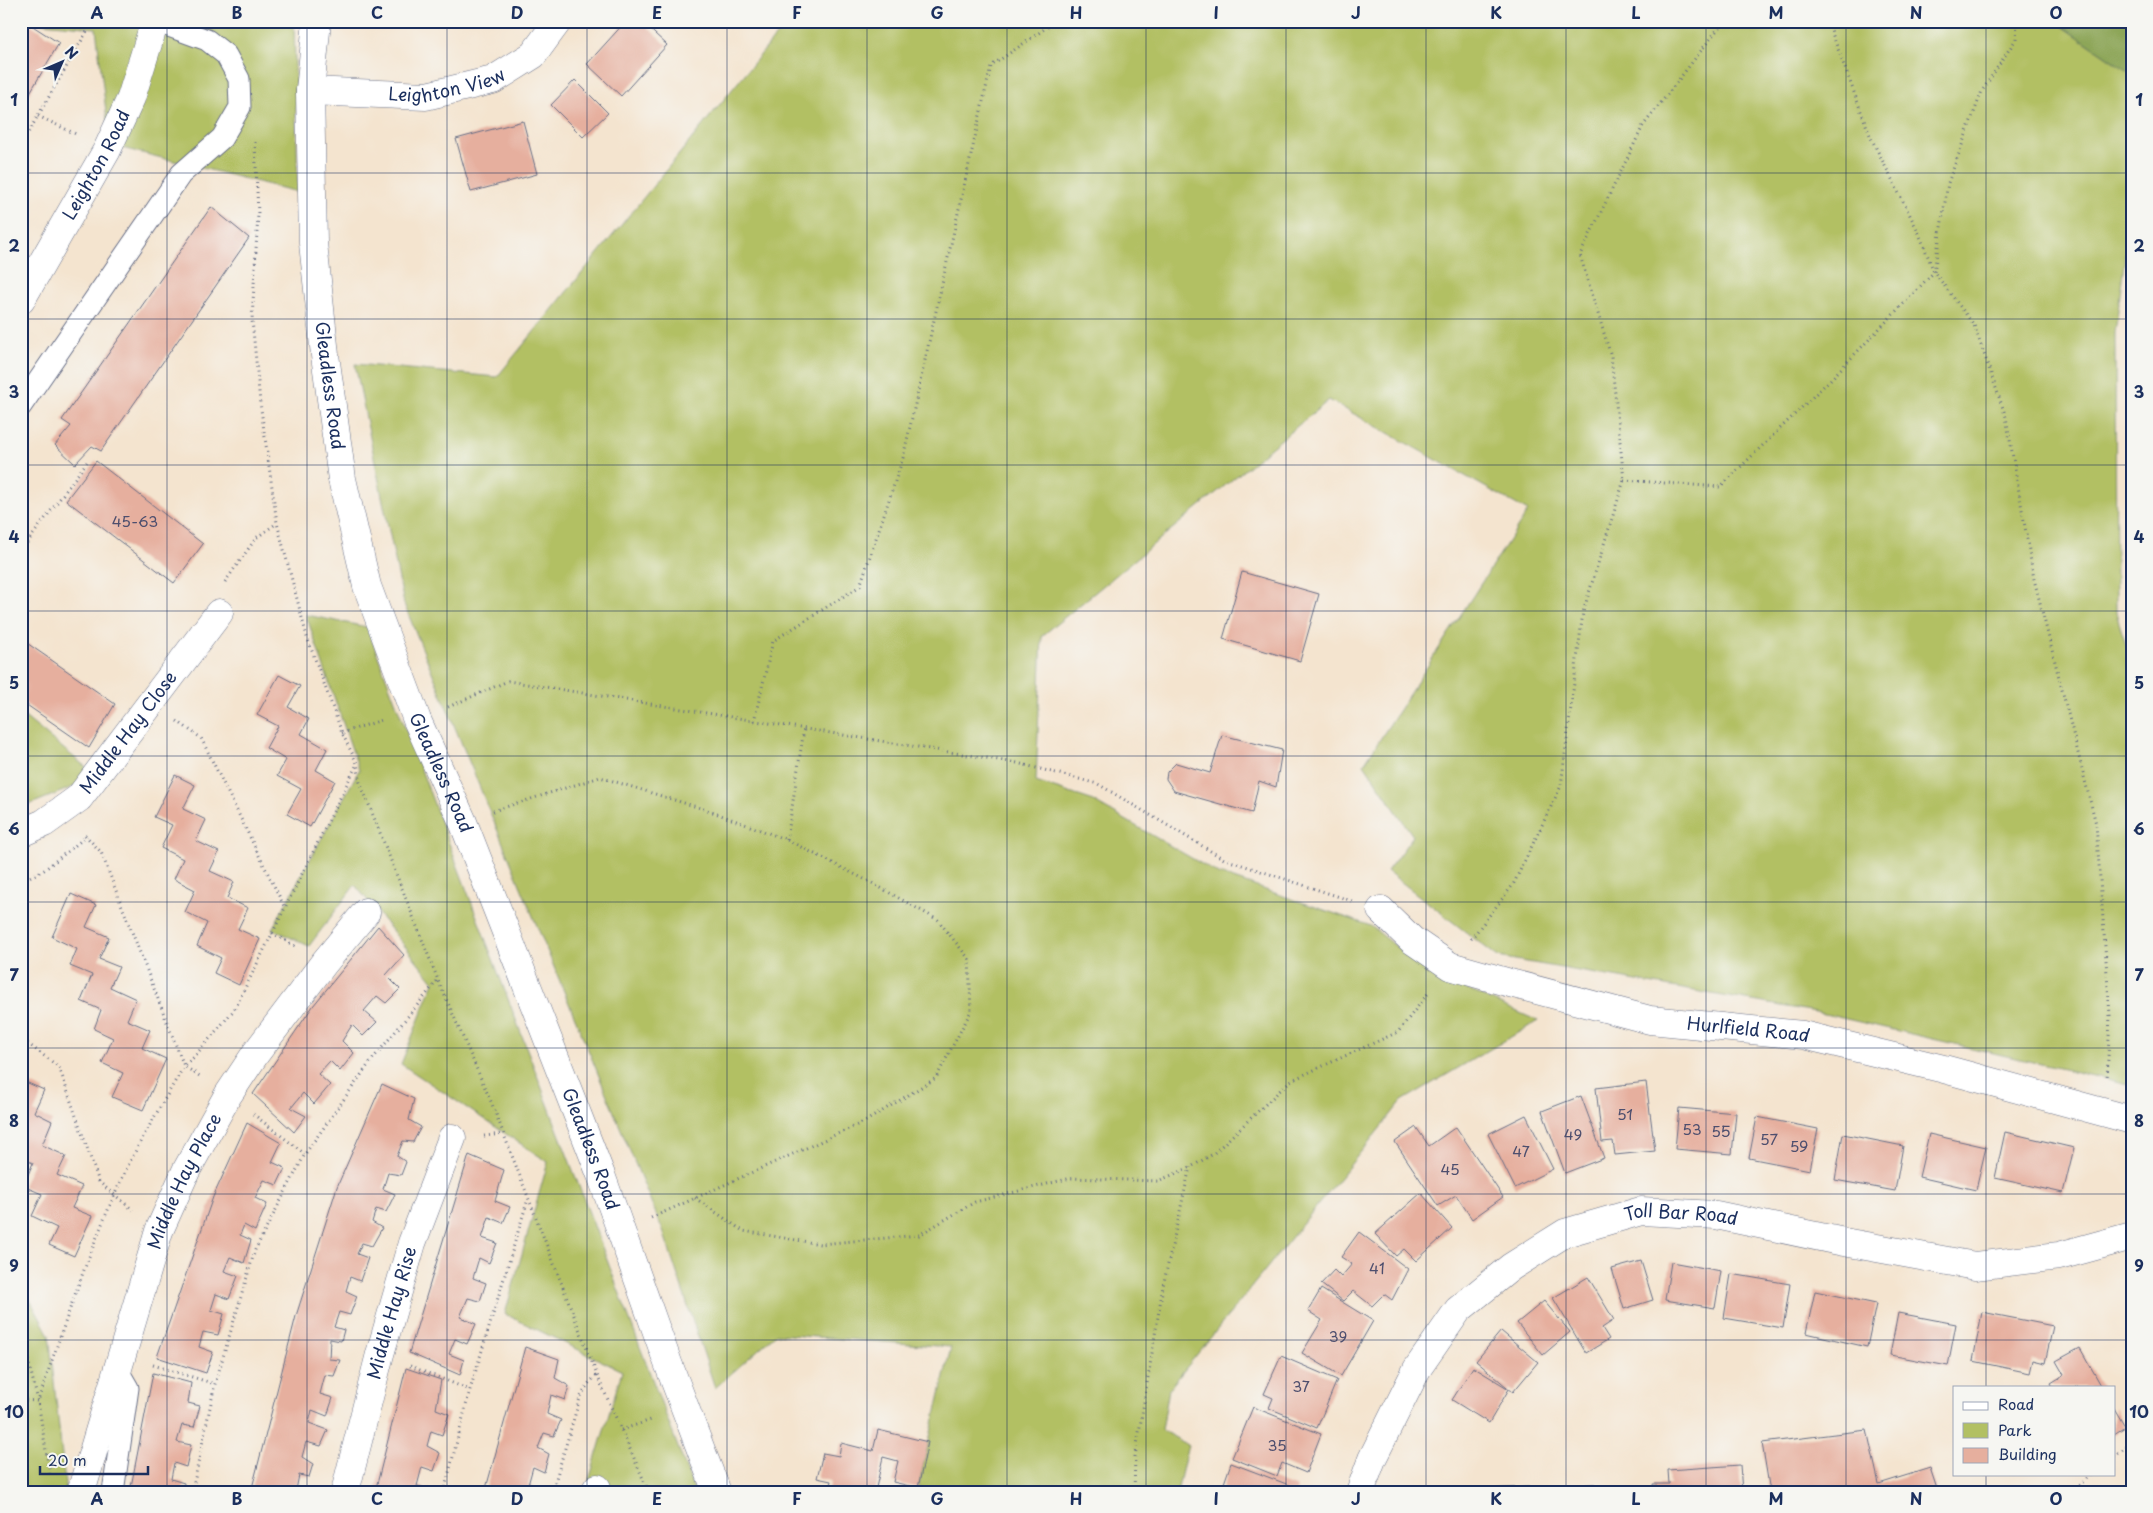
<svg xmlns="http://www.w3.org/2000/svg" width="2153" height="1513" font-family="'Playpen Sans',sans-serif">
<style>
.green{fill:#b2c063;stroke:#667860}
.forest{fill:#8da659;stroke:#546a5c}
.building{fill:#e6af9e}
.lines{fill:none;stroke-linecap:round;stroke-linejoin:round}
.service-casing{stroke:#676e86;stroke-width:23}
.minor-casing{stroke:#676e86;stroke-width:29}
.tertiary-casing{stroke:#676e86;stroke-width:29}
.secondary-casing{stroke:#676e86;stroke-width:29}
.path{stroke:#676e86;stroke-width:3;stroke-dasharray:1 4;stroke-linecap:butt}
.service{stroke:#fff;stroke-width:21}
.minor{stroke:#fff;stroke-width:28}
.tertiary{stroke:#fff;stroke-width:28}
.secondary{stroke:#fff;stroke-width:28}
.grid{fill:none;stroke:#1b2f5e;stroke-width:1;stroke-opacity:0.55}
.labels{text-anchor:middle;stroke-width:4.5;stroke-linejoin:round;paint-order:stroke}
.number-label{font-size:15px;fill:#4e4f6e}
.street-label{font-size:18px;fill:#1b2f5e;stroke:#f6f6f2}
.neatline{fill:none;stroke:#1b2f5e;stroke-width:2}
.grid-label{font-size:16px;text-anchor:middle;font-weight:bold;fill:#1b2f5e}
</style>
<rect width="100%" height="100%" fill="#f6f6f2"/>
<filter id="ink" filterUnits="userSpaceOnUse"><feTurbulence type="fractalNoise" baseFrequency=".02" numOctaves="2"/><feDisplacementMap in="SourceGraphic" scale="10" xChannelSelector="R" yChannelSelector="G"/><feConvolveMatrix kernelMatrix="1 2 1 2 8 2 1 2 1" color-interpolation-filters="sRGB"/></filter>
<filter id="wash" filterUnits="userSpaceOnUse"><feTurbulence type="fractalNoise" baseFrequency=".0096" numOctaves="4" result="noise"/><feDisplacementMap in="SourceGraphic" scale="20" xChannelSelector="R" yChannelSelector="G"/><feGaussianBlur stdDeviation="1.12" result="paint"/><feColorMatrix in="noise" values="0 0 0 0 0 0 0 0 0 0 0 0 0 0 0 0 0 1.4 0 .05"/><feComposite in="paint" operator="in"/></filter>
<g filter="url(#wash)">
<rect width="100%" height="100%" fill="#f4e4cf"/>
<path class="green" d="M21 21H294L298 192 110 145 96 28Z
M782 21H2055L2132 74V203L2115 333 2116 613 2132 664V1085L1816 1012 1498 957 1387 871 1413 836 1364 764 1528 511 1329 400 1042 636 1036 782 1091 800 1219 874 1371 926 1428 972 1538 1021 1402 1101 1169 1389 1162 1430 1188 1445 1177 1492H938L918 1488 951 1347 776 1334 715 1388 663 1231 404 604 355 364 497 377 784 26Z
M306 615 367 627 695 1492H617L589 1480 622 1371 505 1314 548 1162 401 1064 434 982 355 885 309 946 272 929 359 770Z
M21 714 98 777 21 808Z
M21 1283 49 1335 66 1492H21Z"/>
<path class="forest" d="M2055 21H2132V74Z"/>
<g id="blocks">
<path class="building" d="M21 21H25L59 43 21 108Z
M626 21H641L667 45 621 96 587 64Z
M575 80 608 113 583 137 551 105Z
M523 121 537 174 471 192 456 139Z
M211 207 249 238 101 451 92 446 75 464 55 445 71 426 62 420Z
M96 461 203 544 174 583 66 500Z
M1242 572 1319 594 1300 661 1223 639Z
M21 639 115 704 89 748 21 701Z
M279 675 300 686 288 707 309 719 301 734 327 749 316 770 335 781 310 827 287 814 301 789 277 776 286 760 266 748 278 726 257 715Z
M1222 735 1282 750 1276 787 1259 781 1252 813 1174 791 1166 779 1167 772 1176 763 1210 773Z
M175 775 195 785 183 809 206 820 196 841 219 852 210 871 234 882 227 898 248 908 238 929 260 939 239 985 214 973 221 958 197 946 207 923 185 912 195 890 174 879 183 859 161 848 172 825 154 817Z
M71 894 96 905 86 927 109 937 99 959 119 967 110 987 136 999 127 1020 150 1030 142 1048 166 1059 143 1110 112 1097 123 1073 102 1063 113 1038 94 1029 101 1010 81 1001 92 975 70 966 77 949 52 937Z
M378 926 404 955 386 975 400 989 386 1003 377 996 364 1011 377 1022 363 1036 352 1025 342 1041 354 1053 340 1071 330 1061 318 1074 330 1085 314 1104 303 1093 291 1108 306 1116 294 1132 253 1094 313 1006Z
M21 1080 44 1090 34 1112 52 1121 42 1145 66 1156 57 1175 82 1186 72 1208 92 1216 74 1256 49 1245 57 1228 32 1216 42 1194 23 1186 33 1163 21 1158Z
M1646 1082 1655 1151 1615 1155 1613 1141 1602 1142 1596 1088Z
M382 1084 414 1099 409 1120 421 1127 413 1142 403 1141 397 1156 406 1162 401 1175 388 1173 383 1189 395 1194 386 1212 376 1209 372 1222 382 1228 372 1246 362 1243 357 1254 368 1258 360 1281 350 1277 346 1291 357 1296 350 1315 339 1312 334 1327 344 1330 341 1341 330 1339 329 1359 340 1360 334 1376 325 1375 320 1394 333 1398 327 1416 312 1410 309 1423 328 1430 321 1446 306 1442 302 1457 313 1464 309 1477 299 1475 296 1490 305 1492H251L296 1316 337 1187Z
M1581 1096 1604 1158 1565 1173 1542 1111Z
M1679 1108 1736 1113 1732 1154 1675 1149Z
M1526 1115 1553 1169 1515 1188 1488 1134Z
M1757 1117 1818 1129 1810 1170 1749 1158Z
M247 1123 281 1143 272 1162 285 1168 277 1185 264 1180 255 1198 267 1204 255 1231 244 1225 240 1235 251 1240 244 1263 230 1257 224 1271 238 1276 229 1299 216 1294 211 1310 224 1314 218 1335 203 1332 199 1347 213 1352 206 1373 157 1357 213 1197Z
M1416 1127 1429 1146 1456 1127 1503 1197 1472 1219 1456 1195 1438 1206 1395 1142Z
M2005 1132 2074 1148 2063 1193 1995 1178Z
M1843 1134 1903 1146 1895 1191 1835 1180Z
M1929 1134 1986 1147 1976 1190 1919 1177Z
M469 1155 504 1170 495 1201 510 1207 503 1223 489 1217 482 1238 497 1243 489 1263 479 1258 473 1278 486 1283 480 1301 468 1298 460 1317 476 1324 467 1344 455 1339 449 1354 464 1360 460 1375 409 1353Z
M1421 1193 1452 1228 1416 1261 1404 1249 1396 1256 1375 1234Z
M1359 1232 1408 1269 1392 1300 1384 1294 1372 1306 1353 1291 1343 1301 1321 1284 1334 1270 1341 1277 1352 1264 1341 1257Z
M1641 1261 1653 1300 1624 1309 1612 1269Z
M1671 1262 1721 1271 1715 1308 1665 1300Z
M1731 1274 1790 1284 1783 1328 1724 1318Z
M1588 1277 1614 1320 1602 1328 1609 1339 1586 1353 1553 1298Z
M1321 1289 1373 1321 1341 1376 1302 1353 1322 1320 1308 1311Z
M1815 1291 1876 1304 1867 1347 1806 1333Z
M1544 1301 1570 1332 1543 1355 1517 1323Z
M1982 1312 2053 1326 2045 1363 2033 1360 2030 1373 1973 1361Z
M1898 1313 1956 1324 1948 1366 1890 1355Z
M1501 1331 1538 1362 1513 1392 1476 1361Z
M525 1347 559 1359 555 1378 569 1386 565 1400 551 1395 547 1414 561 1420 554 1436 544 1433 538 1448 549 1454 544 1472 533 1467 528 1485 541 1490 540 1492H485Z
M2080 1348 2102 1387H2053L2051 1383 2064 1375 2056 1361Z
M1281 1356 1337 1380 1317 1428 1269 1408 1273 1398 1264 1394Z
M1473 1367 1509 1389 1489 1423 1452 1400Z
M406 1368 441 1380 436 1409 449 1414 442 1435 431 1431 427 1446 440 1453 434 1471 422 1467 417 1486 430 1489 429 1492H375Z
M153 1373 191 1383 188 1403 200 1406 194 1427 182 1425 177 1442 191 1445 186 1467 174 1463 171 1479 184 1483 183 1492H130Z
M1253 1407 1321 1434 1306 1473 1282 1463 1277 1476 1232 1458Z
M2114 1408 2125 1427 2114 1434Z
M878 1430 928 1442 918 1488 893 1482 898 1461 883 1457 875 1492H828L831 1481 817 1478 823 1453 839 1456 841 1443 873 1451Z
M1867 1430 1879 1484 1930 1468 1937 1489 1923 1492H1857V1489L1819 1492H1770L1762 1443Z
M1231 1463 1297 1488 1296 1492H1221Z
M1740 1465 1742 1492H1654L1653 1484H1669L1668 1470Z
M1595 1484 1596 1492H1463V1490Z"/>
</g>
</g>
<g filter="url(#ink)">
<use href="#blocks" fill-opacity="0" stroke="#676e86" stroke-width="1"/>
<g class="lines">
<g class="service-casing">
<path id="service" d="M21 406 181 174 222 138 240 107 239 79 226 55 207 40 155 21
M113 1492 128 1388 117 1369"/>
</g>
<g class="minor-casing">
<g id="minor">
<path id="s1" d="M310 91 426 96 493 80 533 55 558 21"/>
<path id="s2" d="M21 833 44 823 79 798 219 613"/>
<path id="s3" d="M1381 910 1412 940 1450 966 1510 983 1650 1020 1803 1035 1944 1069 2132 1120"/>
<path id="s4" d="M81 1492 159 1231 186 1171 228 1095 256 1053 324 963 366 912"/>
<path id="s5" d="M345 1492 380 1354 412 1243 452 1138"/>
<path d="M596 1492 597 1488"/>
<path id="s6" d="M1360 1492 1372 1459 1417 1369 1458 1310 1511 1267 1565 1233 1641 1211 1716 1215 1844 1242 1975 1266 2059 1256 2132 1236"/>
</g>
</g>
<g class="tertiary-casing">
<g id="tertiary">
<path id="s7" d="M21 300 107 150 131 98 155 21"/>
</g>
</g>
<g class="secondary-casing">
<g id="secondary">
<path id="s8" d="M317 21 310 91 313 243 325 355 342 479 367 586 417 720 463 822 601 1175 668 1363 717 1492"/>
</g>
</g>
<path class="path" d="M1829 21 1832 33 1871 138 1918 231 1934 272 1974 325 2006 417 2034 579 2096 824 2110 1015 2107 1079
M38 116 78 135
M255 142 258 214 252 320 260 402 277 523 307 637 342 733 357 763 360 782 438 980 492 1104 597 1375 649 1492
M21 145 93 21
M1624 480 1720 487 1830 380 1934 272 1948 183 1982 91 2016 39 2017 21
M21 551 87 462
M225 582 256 538 277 523
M448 707 508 681 1017 763 1098 784 1224 859 1352 901
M177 721 201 738 284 906
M754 721 773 641 860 586 903 458 991 66 1056 21
M342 733 382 720
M493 811 600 777 710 811 787 840 872 883 938 920 969 959 971 1011 936 1078 866 1121 651 1218
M85 835 101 852 184 1066 201 1077
M787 840 804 729
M21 881 44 870 87 836
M272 933 295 946
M1471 939 1513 885 1561 786 1583 612 1624 480 1611 356 1580 255 1643 126 1724 21
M21 1030 27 1043 59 1067 99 1182 133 1210
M253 1114 305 1154
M484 1136 503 1134
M695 1198 743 1231 820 1244 919 1235 975 1202 1071 1178 1158 1181 1191 1167 1213 1154 1290 1081 1398 1032 1430 991
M21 1331 38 1401 50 1476
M153 1365 215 1384
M410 1366 470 1390
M21 1400 38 1401C62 1332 85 1261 115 1194 134 1149 160 1108 184 1066L194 1057 234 1010 357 764
M621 1430 654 1419
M2114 1457 2132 1443
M192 1492 215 1384 255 1250 305 1154 371 1061 438 980
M444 1492 470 1390 528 1199
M552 1492 580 1398 588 1384 597 1375
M1134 1492 1135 1457 1163 1286 1190 1167
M2071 1492 2092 1474"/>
<use href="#service" class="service"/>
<use href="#minor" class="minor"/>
<use href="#tertiary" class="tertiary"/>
<use href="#secondary" class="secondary"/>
</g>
</g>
<path class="grid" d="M167 21V1492M307 21V1492M447 21V1492M587 21V1492M727 21V1492M867 21V1492M1007 21V1492M1146 21V1492M1286 21V1492M1426 21V1492M1566 21V1492M1706 21V1492M1846 21V1492M1986 21V1387M21 173H2132M21 319H2132M21 465H2132M21 611H2132M21 756H2132M21 902H2132M21 1048H2132M21 1194H2132M21 1340H2132M1986 1474V1492"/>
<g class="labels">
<g class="number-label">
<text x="135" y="527">45-63</text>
<text x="1625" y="1120">51</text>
<text x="1692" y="1135">53</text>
<text x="1721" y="1137">55</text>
<text x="1573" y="1140">49</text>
<text x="1769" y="1145">57</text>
<text x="1799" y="1152">59</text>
<text x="1521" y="1157">47</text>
<text x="1450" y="1175">45</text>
<text x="1377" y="1274">41</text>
<text x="1338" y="1342">39</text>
<text x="1301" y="1392">37</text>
<text x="1277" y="1451">35</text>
</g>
<g class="street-label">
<text dy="6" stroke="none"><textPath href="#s1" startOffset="138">Leighton View</textPath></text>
<text dy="6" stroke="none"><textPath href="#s7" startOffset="155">Leighton Road</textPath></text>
<text dy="6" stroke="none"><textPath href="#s8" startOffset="366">Gleadless Road</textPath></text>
<text dy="6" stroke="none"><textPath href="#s2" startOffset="150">Middle Hay Close</textPath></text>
<text dy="6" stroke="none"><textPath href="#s8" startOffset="771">Gleadless Road</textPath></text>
<text dy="6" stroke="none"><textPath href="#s3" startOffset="395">Hurlfield Road</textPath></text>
<text dy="6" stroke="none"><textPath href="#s8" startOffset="1176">Gleadless Road</textPath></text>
<text dy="6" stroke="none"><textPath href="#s4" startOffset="328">Middle Hay Place</textPath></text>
<text dy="6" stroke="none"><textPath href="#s6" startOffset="459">Toll Bar Road</textPath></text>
<text dy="6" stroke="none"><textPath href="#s5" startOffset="185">Middle Hay Rise</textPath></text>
</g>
</g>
<rect width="2153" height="1513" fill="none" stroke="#f6f6f2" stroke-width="55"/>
<rect x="1953" y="1386" width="162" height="90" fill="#f6f6f2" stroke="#9ea6b7"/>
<rect x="1963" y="1402" width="25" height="8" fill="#ffffff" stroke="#9ea6b7"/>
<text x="1998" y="1410" font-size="15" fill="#1b2f5e">Road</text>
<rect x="1963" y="1423" width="25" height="15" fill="#b2c063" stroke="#9ea6b7"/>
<text x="1998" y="1436" font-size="15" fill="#1b2f5e">Park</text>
<rect x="1963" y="1448" width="25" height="15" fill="#e6af9e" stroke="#9ea6b7"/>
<text x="1998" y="1460" font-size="15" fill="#1b2f5e">Building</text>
<g transform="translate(62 62) rotate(45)" stroke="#f6f6f2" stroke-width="4" paint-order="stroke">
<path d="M0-4L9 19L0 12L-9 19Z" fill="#1b2f5e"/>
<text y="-8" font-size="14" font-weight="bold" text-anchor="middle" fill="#1b2f5e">N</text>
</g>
<path d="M40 1466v8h108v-8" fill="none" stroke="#1b2f5e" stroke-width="2.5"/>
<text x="48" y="1466" font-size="15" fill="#1b2f5e" stroke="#f6f6f2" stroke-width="4" paint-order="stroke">20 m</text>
<rect x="28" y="28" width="2098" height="1458" class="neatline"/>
<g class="grid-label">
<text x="97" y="19">A</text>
<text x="237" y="19">B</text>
<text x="377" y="19">C</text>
<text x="517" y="19">D</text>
<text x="657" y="19">E</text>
<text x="797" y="19">F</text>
<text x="937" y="19">G</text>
<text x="1076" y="19">H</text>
<text x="1216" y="19">I</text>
<text x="1356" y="19">J</text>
<text x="1496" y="19">K</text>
<text x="1636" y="19">L</text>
<text x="1776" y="19">M</text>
<text x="1916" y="19">N</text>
<text x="2056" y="19">O</text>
<text x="14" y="106">1</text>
<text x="2139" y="106">1</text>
<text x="14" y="252">2</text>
<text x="2139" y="252">2</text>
<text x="14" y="398">3</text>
<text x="2139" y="398">3</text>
<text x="14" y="543">4</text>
<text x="2139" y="543">4</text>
<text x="14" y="689">5</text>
<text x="2139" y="689">5</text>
<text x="14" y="835">6</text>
<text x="2139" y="835">6</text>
<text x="14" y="981">7</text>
<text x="2139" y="981">7</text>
<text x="14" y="1127">8</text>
<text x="2139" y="1127">8</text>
<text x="14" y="1272">9</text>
<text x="2139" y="1272">9</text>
<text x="14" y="1418">10</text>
<text x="2139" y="1418">10</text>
<text x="97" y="1505">A</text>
<text x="237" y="1505">B</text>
<text x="377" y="1505">C</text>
<text x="517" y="1505">D</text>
<text x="657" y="1505">E</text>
<text x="797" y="1505">F</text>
<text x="937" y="1505">G</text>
<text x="1076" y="1505">H</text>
<text x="1216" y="1505">I</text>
<text x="1356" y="1505">J</text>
<text x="1496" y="1505">K</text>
<text x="1636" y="1505">L</text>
<text x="1776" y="1505">M</text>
<text x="1916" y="1505">N</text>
<text x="2056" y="1505">O</text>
</g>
</svg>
